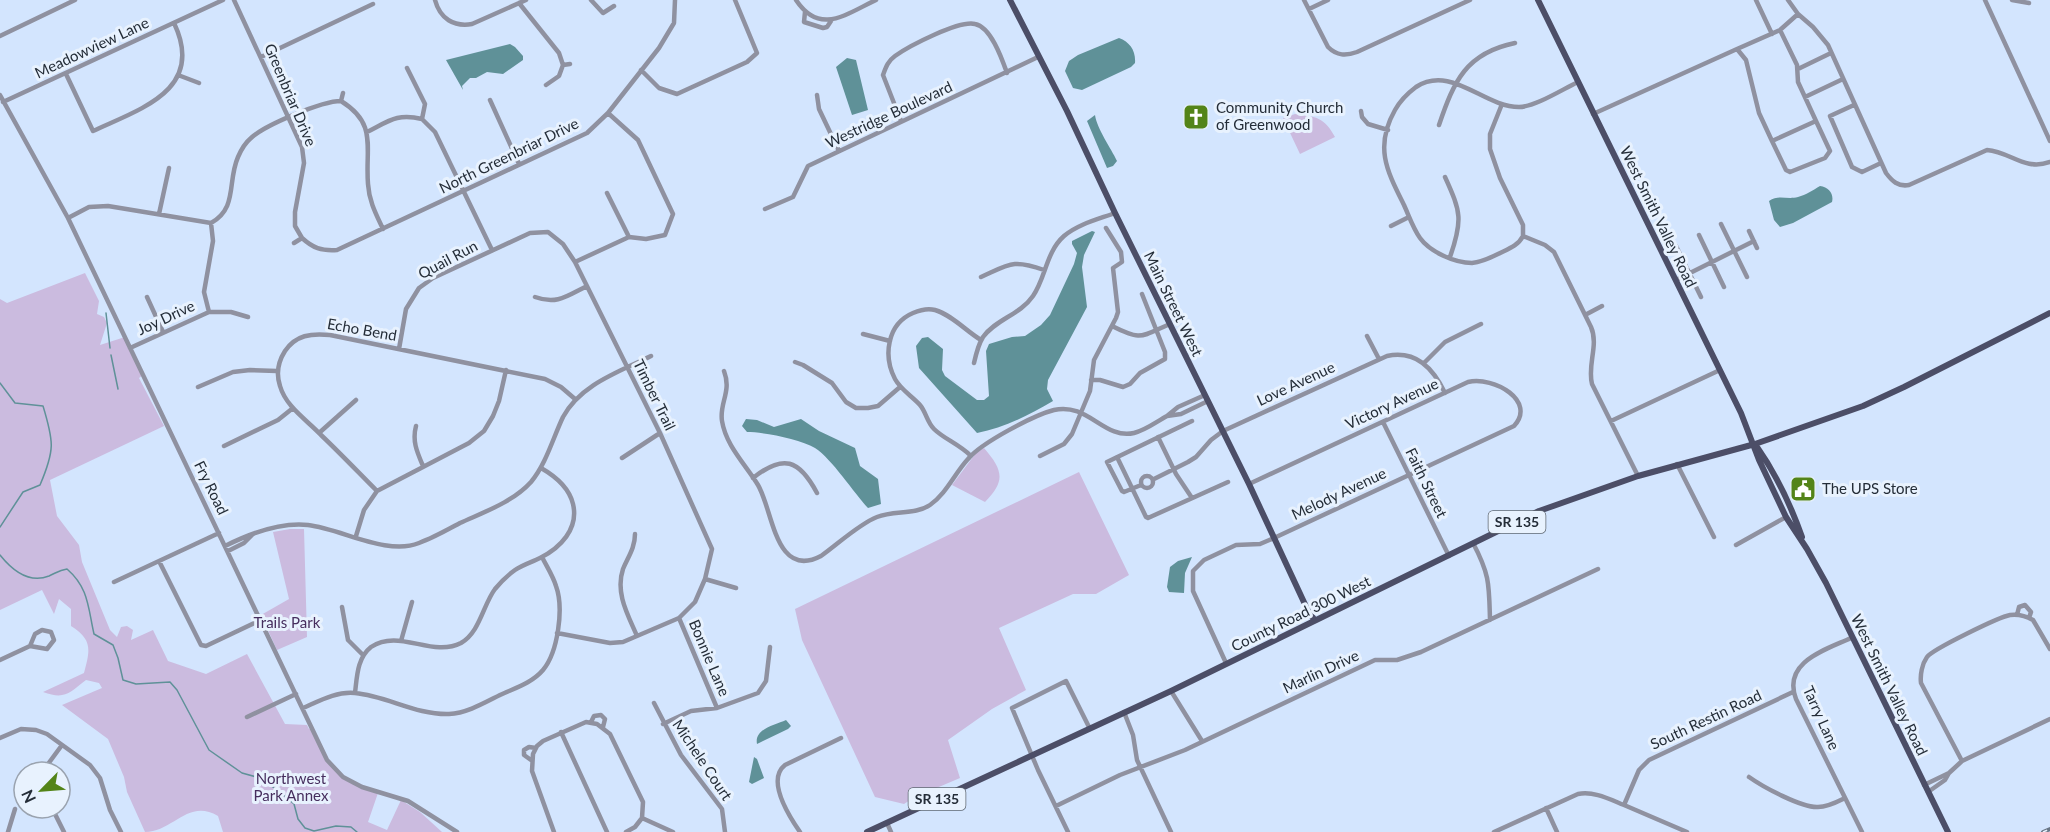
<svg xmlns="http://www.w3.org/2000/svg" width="2050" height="832" font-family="Lato,sans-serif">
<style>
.green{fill:#cbbbdf}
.water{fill:#5f9198}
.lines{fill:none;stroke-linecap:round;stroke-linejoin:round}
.stream{stroke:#5f9198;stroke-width:1.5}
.minor{stroke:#8f91a0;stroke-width:4.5}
.major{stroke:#4c4e67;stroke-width:6}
.rail-casing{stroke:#697686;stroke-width:4}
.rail{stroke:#e8f2fe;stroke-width:1.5;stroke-dasharray:4.5;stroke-linecap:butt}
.labels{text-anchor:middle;stroke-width:6;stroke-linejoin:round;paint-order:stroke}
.shield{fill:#e8f2fe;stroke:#5f6873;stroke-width:1.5}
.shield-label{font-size:14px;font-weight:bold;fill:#242d38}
.street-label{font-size:15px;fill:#242d38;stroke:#e8f2fe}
.poi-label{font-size:15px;fill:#242d38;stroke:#e8f2fe;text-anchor:start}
.park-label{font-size:15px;fill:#462e5e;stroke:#e8f2fe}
</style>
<rect width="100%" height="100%" fill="#d3e5fe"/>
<path class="green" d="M1295 114C1316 116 1325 118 1335 137L1300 154 1283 118Z
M85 273 99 301 97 314 104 317 107 323 100 345 125 337 143 375 139 378 164 426 50 480 57 516 79 545 82 562 110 630 117 637 121 627 127 626 133 630 131 640 153 630 168 661 206 674 247 654 285 724 307 725 309 729 312 728 327 760 343 777 378 793 368 822 387 830 401 800 420 812 442 832H223L218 816C188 798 173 832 145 832L127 792 124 777 108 739 62 705 102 688 99 683 86 680C69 693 65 700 43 692L84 673C90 650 93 640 71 626V609L59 599 54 614 42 590 0 610V299L7 303Z
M984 448C1003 470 1006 481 985 502L952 485 976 453Z
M1079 472 1129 575 1096 594H1073L999 628 1026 690 992 709 948 740 960 778 913 798 904 804 875 797 802 640 795 609Z
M290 529H304L307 637 277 650 261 615 289 599 273 532Z"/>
<path class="water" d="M1119 38C1130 42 1136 51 1135 63L1131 67 1082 90 1073 88 1065 71 1069 61 1078 55Z
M510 44 515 47 523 56V60L503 74 487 72 476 78H470L462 86 463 90 446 60Z
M847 58 856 60 868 110 852 115 836 67Z
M1095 115C1097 129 1111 148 1117 161L1113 166 1107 168 1087 121Z
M1820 186C1829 187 1834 194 1832 202L1793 223 1780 227 1774 220 1769 201C1779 194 1786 200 1798 197 1806 195 1813 190 1820 186Z
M1092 231 1095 232 1084 255 1082 267 1087 307 1048 380 1047 389 1053 401C1029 415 1004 428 977 433L919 368 916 346 922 338 928 337 943 349 942 370 945 376 977 400H984L989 396 986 351 989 344 1012 337 1025 336 1041 325 1050 315 1074 264 1077 253 1072 244V241Z
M746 419 757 420 774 427 801 419 819 431 855 448 860 466 878 479 881 504 868 508C854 493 832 459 815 448 800 439 764 432 747 432L742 426Z
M1192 557 1185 573 1184 593 1169 592 1167 587 1170 567 1178 561Z
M786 720 791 726 788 729 757 744C754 729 775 725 786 720Z
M754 757 757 759 764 778 752 784 749 782Z"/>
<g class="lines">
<path class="stream" d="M106 313 110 348
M111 355 118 389
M0 383 15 403 43 406C54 442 55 450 40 485L23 492 0 527
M0 555C12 570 29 584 49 576 56 573 59 570 67 569 89 588 88 608 94 634L113 645 118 658 123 680 136 684 170 682 177 690 209 750 242 773 260 778 280 792 294 804 298 819 305 828 314 831 336 826 351 827 357 832"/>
<path class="minor" d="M234 0 302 147 304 163 295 212V226L302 238
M435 0C440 19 454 27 472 24L526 0
M591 0 603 13 614 6
M796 0C820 36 846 14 876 0
M1304 0 1328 47C1337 56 1346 56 1357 52L1470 0
M1756 0 1772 34
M1788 0 1798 14
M1985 0 2050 141
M2012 0 2029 3
M519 3 559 53 563 65
M1309 9 1328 0
M805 12 804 22 823 28 827 27 831 21
M1780 30 1797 65 1798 82 1816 121
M0 36 75 0
M1737 49 1780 30 1798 14 1813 27 1828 45 1886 173C1892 181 1898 187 1909 185L1987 150C2011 152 2024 171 2050 162
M261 57 373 4
M407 68 425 104 422 119
M1798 69 1831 53
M641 70 659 88 677 94 747 62 757 53 735 0
M66 74 93 131C140 109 206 90 174 23
M178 75 199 83
M546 85 559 76 563 65 570 64
M343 93 341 101C378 124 365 147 368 184 369 201 376 214 383 229
M0 95 68 218 327 760 343 777 362 787 408 801 457 832
M817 95 819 109 839 151
M1805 97 1843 79
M490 100 519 164
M3 102 223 0
M1502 104 1490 134V149L1500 178 1523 225V236
M1854 105 1830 116 1852 167 1862 172 1881 163
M1361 111 1362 117 1368 124 1388 130
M1593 114 1737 49 1746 60 1759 113 1772 141 1816 121 1830 151 1825 158 1790 172 1786 170 1772 141
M422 119 435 132 492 250
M901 121 883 75C886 67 888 61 895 56 909 46 959 20 975 24 991 27 1002 59 1007 73
M1439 125C1454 81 1466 53 1515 43
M367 132C389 121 397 113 422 119
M1445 177C1461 212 1463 220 1450 257
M607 193 629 237
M765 209 793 197 808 166 1038 57
M159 214 169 168
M68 218 89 207 108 206 211 223C238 208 227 182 238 157 241 150 245 143 251 138 265 125 322 101 341 101
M1721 224 1747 277
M1391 226 1409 217
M1749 231 1757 248
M1699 235 1724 287
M1523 236C1518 246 1508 249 1498 254 1490 258 1482 262 1472 263 1455 263 1430 252 1420 238 1413 228 1409 216 1404 205 1387 171 1374 147 1395 110 1400 101 1408 93 1416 87 1451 64 1484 107 1519 107 1535 107 1563 89 1578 82
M1523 236 1545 245 1554 252 1591 327C1599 345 1587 365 1592 384L1638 476
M294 243 302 238C313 248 321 251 337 250L587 133 608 113 659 48 674 23 675 0
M1676 246 1701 297
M575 262 629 237 646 239 665 235 673 214 638 140 608 113
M981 277C1010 264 1013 259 1044 270
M1676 280 1754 241
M147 297 163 332
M535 297C557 305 567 296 587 286
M209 312 204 292 213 241 211 223
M1585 315 1602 306
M1112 326C1142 341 1140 337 1170 324
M863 334 890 341
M1367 336 1379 359
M130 348 209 312H231L248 317
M399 349 406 309 419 288 433 278 530 233 548 232 563 244 575 262 660 433 712 549 705 579 695 602 679 618 623 642 610 643 557 633
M795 362 803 365 832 383 846 402 856 408H868L878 406 900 387
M974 363C976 354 978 345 983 337 996 319 1020 315 1033 296 1046 277 1046 252 1064 236 1078 224 1099 219 1115 213
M1424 363 1445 342 1481 324
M724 371C732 392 719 403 722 421 726 446 746 465 758 485 773 510 775 580 821 556 838 544 859 524 877 517 894 510 915 515 930 505 946 494 955 473 968 459 981 443 1034 415 1054 410 1088 402 1104 440 1134 433 1146 430 1156 422 1167 416
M1091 380H1100L1123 387 1130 384 1140 373 1165 359V352L1142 294
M198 387 233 372 250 370 277 371
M1205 395 1178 407 1167 416 1181 414 1208 401
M1611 421 1720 370
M1383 422 1449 556
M416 426C412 441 417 452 423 466
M319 433 356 400
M1158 437 1176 474 1192 498
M224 446 278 420 293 408
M971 456C959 444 944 439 934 429 927 422 926 412 920 405 912 396 901 390 895 379 883 356 887 324 913 313 920 310 928 308 935 310 952 315 966 331 981 340
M1040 456 1064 444 1072 434 1090 391 1094 360 1116 318 1118 312 1113 268 1122 262 1121 252 1106 228
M1117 457 1146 517 1148 518 1228 482
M622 458 660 433
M1677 464 1714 537
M1141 482a6 6 0 1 1 12 0a6 6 0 1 1-12 0Z
M753 478C783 454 799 459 817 493
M1154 479 1188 462 1196 457 1211 440 1223 431 1387 356C1416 350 1433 368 1445 393
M1141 485 1124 492 1122 491 1107 462 1192 421
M377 491C358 472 340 453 321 435 307 420 286 407 280 386 276 374 278 362 285 351 296 335 311 333 330 335L545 379 561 387 575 399
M635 534C635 548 628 557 623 569 615 593 628 615 637 636
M356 536 364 510 377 491 469 443 484 431 493 416 499 401 506 370
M1473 543C1490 575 1489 585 1490 620
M1736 545 1786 517
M225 546C249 534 281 522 308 525 342 529 387 556 419 543 433 538 447 530 460 523 484 512 513 502 531 482 546 464 553 438 563 417 581 384 619 372 651 356
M228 551 244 543 252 535
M159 561 201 645 206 646 261 620
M705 579 736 588
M114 582 219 533
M342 607 348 640 363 655
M2017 615 2019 607 2025 605 2031 612 2029 618
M679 618 717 708
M42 630 51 632 54 640 47 649 30 646 35 634Z
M1851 638C1825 650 1782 662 1796 699L1862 832
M401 641 412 602
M0 660 30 646
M1226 663 1193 591V571L1204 560 1236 545 1260 544 1274 538 1514 426C1537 401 1494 376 1468 382L1249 484
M1171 691 1202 741
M355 693C357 677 357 658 371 647 399 628 432 658 461 643 480 632 483 605 495 589 500 583 508 575 515 570 522 565 532 562 540 558 560 548 579 529 573 504 569 487 555 476 541 468
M654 703 681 755 722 809 725 832
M303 708C319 701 337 691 355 693 387 696 416 715 449 714 467 713 484 703 500 695 515 688 532 683 543 670 558 652 564 608 556 586 553 576 547 567 542 557
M1124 712 1133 735 1137 760 1171 832
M247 717 296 694
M591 722 594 716 601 715 605 719 603 727
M663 724 691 711 717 708 758 693 766 681 770 647
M561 732 607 832
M0 738 21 729 36 730 47 734 90 765 100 778 110 810 121 832
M531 760 524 755V750L529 747 536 748
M1962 761 1921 683C1920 675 1922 664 1927 657 1933 649 1999 617 2010 615 2018 614 2026 616 2033 620L2050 649
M45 772 48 764 62 745
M1749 777C1763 787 1802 808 1818 807 1828 807 1837 802 1845 798
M1924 785 1949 773
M1928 792 1945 780 1949 773 1962 761 2050 719
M1624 805 1687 832
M1056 806 1120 775 1185 750 1375 660H1397L1421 652 1598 569
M52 808 64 832
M1546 808 1557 832
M642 818 673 832
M887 823 891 832
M8 832 15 809
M554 832 532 771 533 754 537 746 543 741 586 722 597 724 610 734 643 802 642 818 635 827 626 832
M800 832C789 816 766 780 785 765L841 738
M1068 832 1038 770 1012 708 1066 681 1090 729
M1494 832 1578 794C1594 791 1609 799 1624 805L1639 770 1649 760 1793 692"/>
<path class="major" d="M1010 0 1067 111 1115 213 1249 484 1309 613 1314 619
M1538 0 1741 413 1759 460 1786 517 1807 549 1826 583 1948 832
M1757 447C1776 474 1791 506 1802 537
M867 832 1171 691 1539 511 1638 476 1755 444 1863 406 1904 387 2050 313"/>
<g class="rail-casing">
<path id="rail" d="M2043 832 2050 829"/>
</g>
<use href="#rail" class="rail"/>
</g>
<defs>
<g id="church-square" transform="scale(1.35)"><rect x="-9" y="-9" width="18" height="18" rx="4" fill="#538418" stroke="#e8f2fe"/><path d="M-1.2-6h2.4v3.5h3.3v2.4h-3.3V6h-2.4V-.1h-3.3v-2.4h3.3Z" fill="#fff"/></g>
<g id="civic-square" transform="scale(1.35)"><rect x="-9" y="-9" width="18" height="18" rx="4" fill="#538418" stroke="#e8f2fe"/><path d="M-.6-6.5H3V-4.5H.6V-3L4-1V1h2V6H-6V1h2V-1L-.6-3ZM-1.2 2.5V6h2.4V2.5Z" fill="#fff"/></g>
</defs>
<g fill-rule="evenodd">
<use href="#church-square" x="1196" y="117"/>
<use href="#civic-square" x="1803" y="489"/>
</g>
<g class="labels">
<g class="shield">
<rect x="1488.5" y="511" width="57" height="22" rx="4.5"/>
<rect x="908.5" y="788" width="57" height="22" rx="4.5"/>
</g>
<g class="shield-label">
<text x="1517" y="527">SR 135</text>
<text x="937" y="804">SR 135</text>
</g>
<g class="street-label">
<text transform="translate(92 48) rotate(-25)" y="5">Meadowview Lane</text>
<text transform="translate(290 95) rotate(67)" y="5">Greenbriar Drive</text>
<text transform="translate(889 115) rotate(-25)" y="5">Westridge Boulevard</text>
<text transform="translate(509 156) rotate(-26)" y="5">North Greenbriar Drive</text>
<text transform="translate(1658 217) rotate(64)" y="5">West Smith Valley Road</text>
<text transform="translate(448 260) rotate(-28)" y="5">Quail Run</text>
<text transform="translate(1173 304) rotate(64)" y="5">Main Street West</text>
<text transform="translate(166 318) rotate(-25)" y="5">Joy Drive</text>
<text transform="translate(362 330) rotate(10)" y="5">Echo Bend</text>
<text transform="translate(1296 384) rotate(-25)" y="5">Love Avenue</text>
<text transform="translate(654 395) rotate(64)" y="5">Timber Trail</text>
<text transform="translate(1392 404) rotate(-25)" y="5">Victory Avenue</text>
<text transform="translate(1426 483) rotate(64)" y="5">Faith Street</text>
<text transform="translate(211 488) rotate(64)" y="5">Fry Road</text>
<text transform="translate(1339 494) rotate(-25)" y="5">Melody Avenue</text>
<text transform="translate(1301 614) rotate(-26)" y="5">County Road 300 West</text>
<text transform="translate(709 658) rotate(67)" y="5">Bonnie Lane</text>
<text transform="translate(1321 672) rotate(-25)" y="5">Marlin Drive</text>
<text transform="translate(1889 685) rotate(64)" y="5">West Smith Valley Road</text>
<text transform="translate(1821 718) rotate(66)" y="5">Tarry Lane</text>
<text transform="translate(1706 720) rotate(-25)" y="5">South Restin Road</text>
<text transform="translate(702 760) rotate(56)" y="5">Michele Court</text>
</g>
<g class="poi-label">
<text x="1216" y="113">Community Church<tspan x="1216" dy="17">of Greenwood</tspan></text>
<text x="1822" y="494">The UPS Store</text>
</g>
<g class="park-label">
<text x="287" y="628">Trails Park</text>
<text x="291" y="784">Northwest<tspan x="291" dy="17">Park Annex</tspan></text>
</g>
</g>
<g transform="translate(42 790) rotate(245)"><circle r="28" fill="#e8f2fe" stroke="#9aa3af" stroke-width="1.5"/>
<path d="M0-4.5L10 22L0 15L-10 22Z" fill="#538418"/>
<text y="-9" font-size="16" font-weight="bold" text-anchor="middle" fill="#242d38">N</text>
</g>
</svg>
